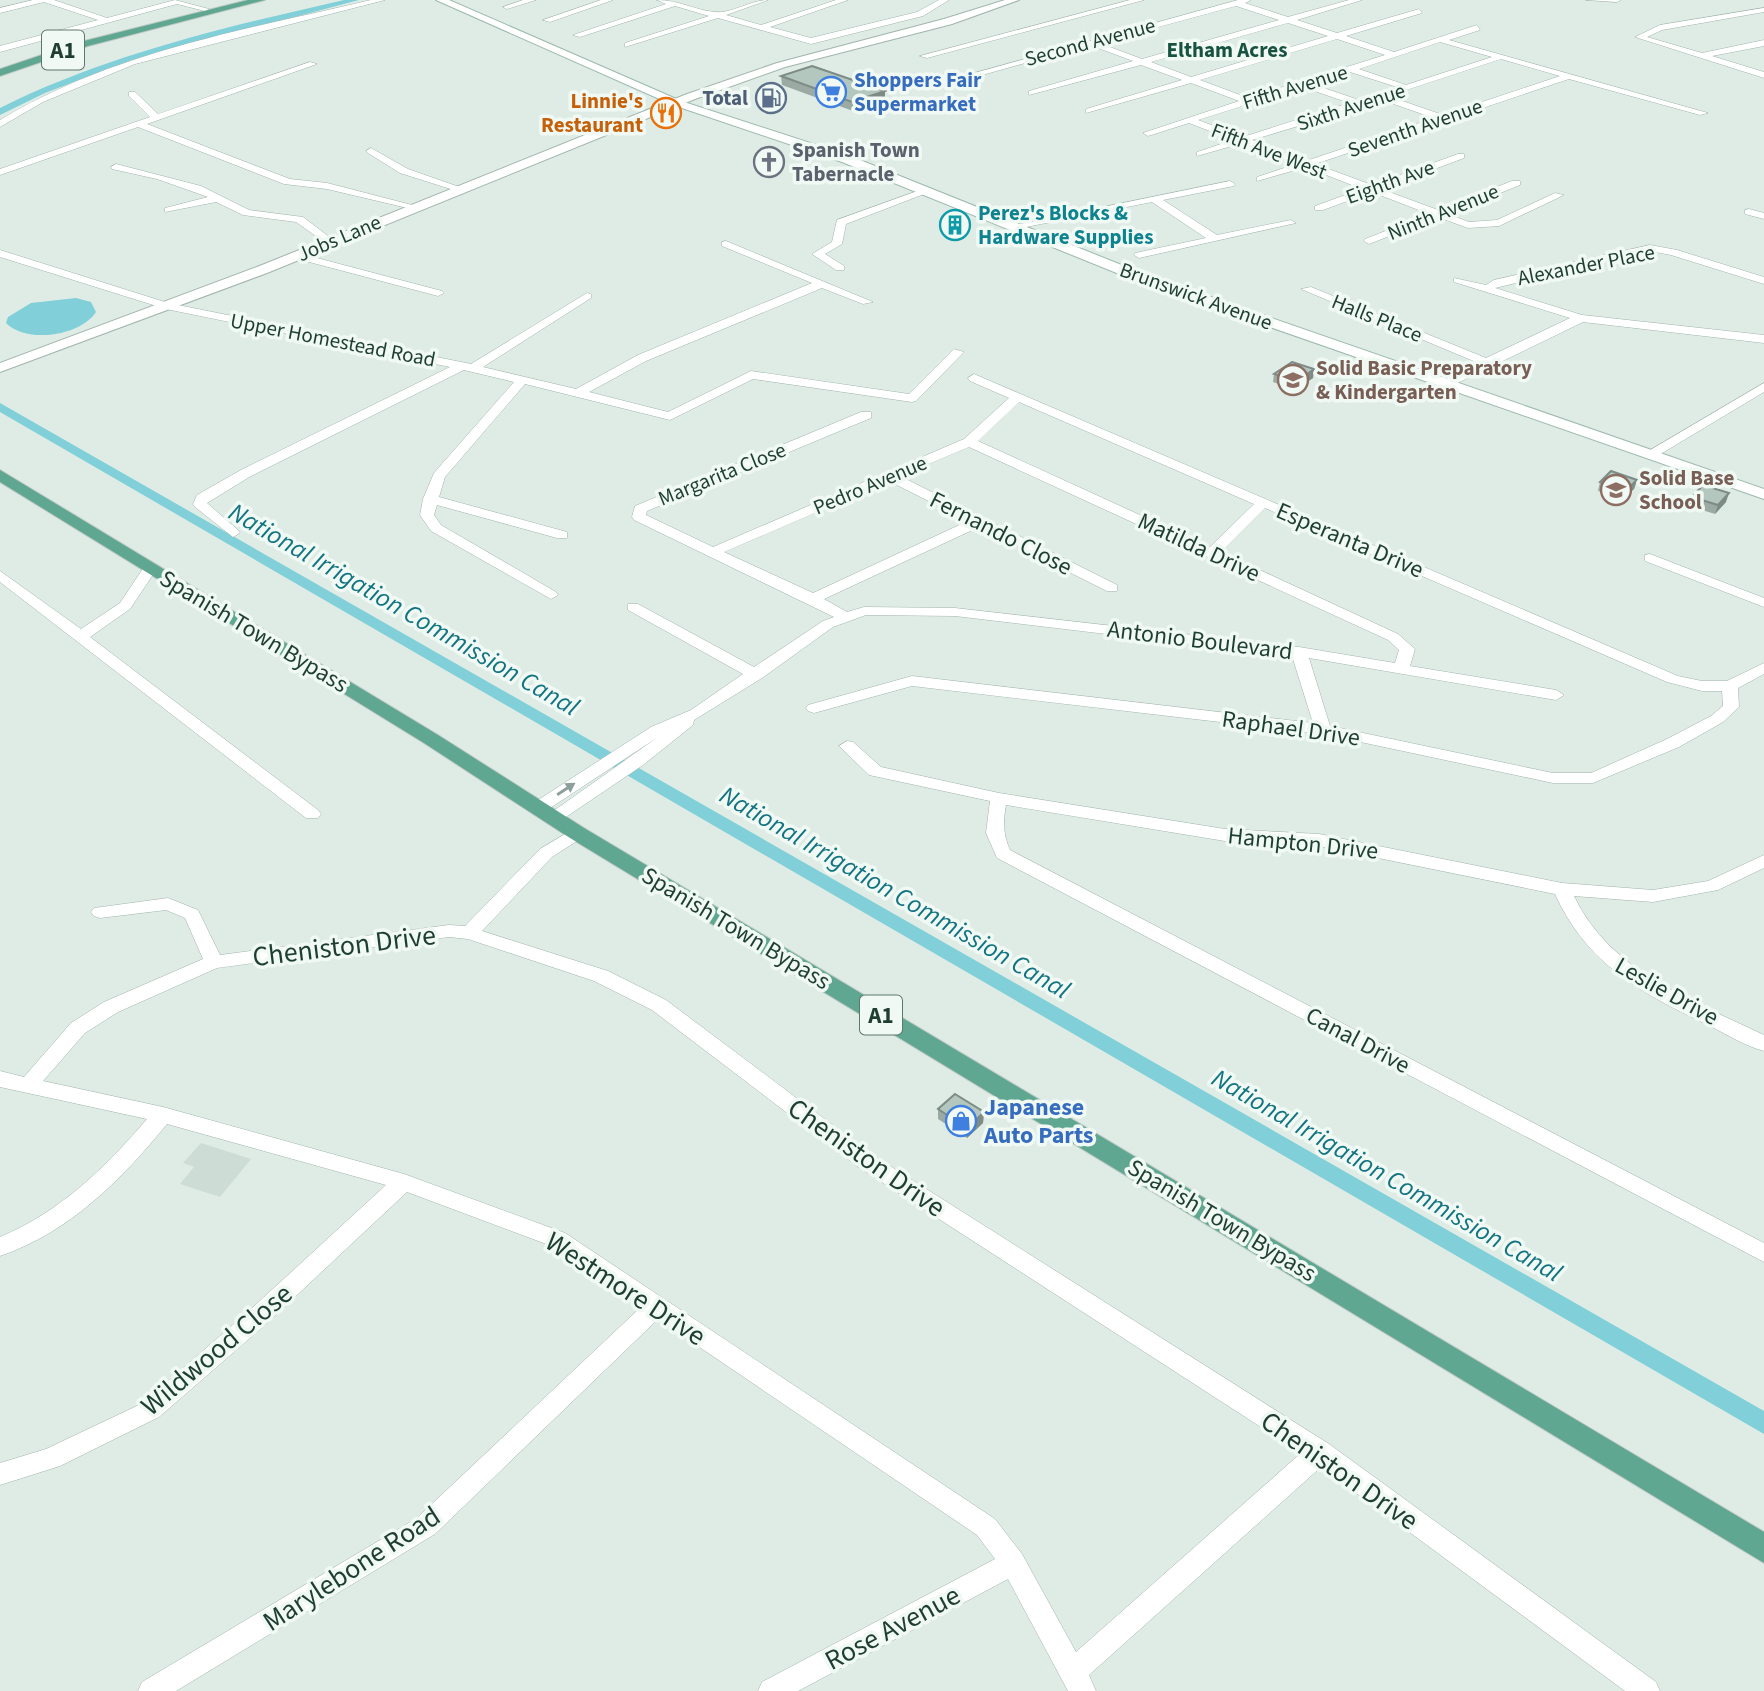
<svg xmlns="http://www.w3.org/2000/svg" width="1764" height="1691" font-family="'Source Sans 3',sans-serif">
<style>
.built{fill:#cddcd5}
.water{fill:#81cfd8}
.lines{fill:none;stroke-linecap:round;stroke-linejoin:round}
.canal{fill:#81cfd8;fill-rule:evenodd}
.minor-casing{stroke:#a1b4ad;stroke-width:1}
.tertiary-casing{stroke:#a1b4ad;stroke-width:2}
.secondary-casing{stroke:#9cb9ae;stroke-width:2}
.primary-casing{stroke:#c0c9c6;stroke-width:2}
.minor{fill:#fff;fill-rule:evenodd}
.tertiary{fill:#fff;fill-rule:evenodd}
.secondary{fill:#fff;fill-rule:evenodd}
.primary{fill:#5fa791;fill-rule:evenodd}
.wall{fill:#9baba4}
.shaded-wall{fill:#7e8b86}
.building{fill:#b4c7bf;stroke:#7e8b86;stroke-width:2}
.oneway{fill:#8e9e9a}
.labels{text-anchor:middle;stroke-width:7;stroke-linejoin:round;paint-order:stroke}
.far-street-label{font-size:21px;fill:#1e3e34;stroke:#f0f9f4}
.far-neighbourhood-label{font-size:21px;font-weight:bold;fill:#185342;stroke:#f0f9f4}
.far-shop-label{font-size:21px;font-weight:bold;fill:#366cbe;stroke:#f0f9f4;text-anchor:start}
.far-service-label{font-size:21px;font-weight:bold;fill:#4e5e75;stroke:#f0f9f4;text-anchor:end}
.far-food-label{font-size:21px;font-weight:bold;fill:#c56008;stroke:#f0f9f4;text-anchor:end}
.far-worship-label{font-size:21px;font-weight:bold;fill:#5b616d;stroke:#f0f9f4;text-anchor:start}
.far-culture-label{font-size:21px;font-weight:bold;fill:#0d838f;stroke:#f0f9f4;text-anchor:start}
.far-education-label{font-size:21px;font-weight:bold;fill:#785e54;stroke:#f0f9f4;text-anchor:start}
.shield{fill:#f0f9f4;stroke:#5d766e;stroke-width:2}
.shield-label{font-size:23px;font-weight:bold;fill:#1e3e34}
.street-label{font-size:24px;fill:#1e3e34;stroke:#f0f9f4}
.shop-label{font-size:24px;font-weight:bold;fill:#366cbe;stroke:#f0f9f4;text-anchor:start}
.water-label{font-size:26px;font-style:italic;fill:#127381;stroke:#f0f9f4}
.near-street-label{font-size:28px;fill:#1e3e34;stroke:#f0f9f4}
</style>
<rect width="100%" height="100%" fill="#dfece6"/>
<path class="built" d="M201 1143 251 1159 220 1197 180 1184 194 1167 183 1163Z"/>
<path class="water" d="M76 298 91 302 96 312C80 336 27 344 6 323L8 317 31 303Z"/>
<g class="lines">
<path class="canal" d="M344 0H359L132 60 45 93 0 115V108C109 54 226 27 344 0Z
M0 403 1764 1411V1434L0 412Z"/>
<g class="minor-casing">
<path id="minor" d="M33 0H54L107 18 175 0 209 9 205 11 177 4 0 52V46L98 20 44 2 0 13V8Z
M371 0H385L135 64 43 102 0 127V120C113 52 244 30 371 0Z
M523 0H536L507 9 503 7Z
M601 0H613L550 22 543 20Z
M657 0C679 0 694 10 715 12 732 14 750 0 768 0L726 15 761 25 836 0H848L770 27 811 38 917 12 939 0H949L923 16 811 44 718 18 625 47V43L709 16 675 6 580 37 573 35 666 4Z
M1130 0H1144L927 58 920 56Z
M1238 0H1251L1245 3 1288 17 1349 0H1362L1297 20 1337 33 1419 9 1422 13 1346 36 1394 52 1477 25 1480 30 1449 40 1708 113 1700 115 1569 79 1315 164 1372 185 1458 154H1464V158L1381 189 1438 210 1512 181H1520V185L1448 214 1469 222 1497 220 1555 193 1564 195 1499 226 1468 228 1438 217 1369 244 1364 241 1365 239 1429 214 1372 192 1323 210H1315V206L1362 189 1306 167 1257 181V177L1296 164 1242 143 1197 156V152L1233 140 1189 123 1148 136 1143 133 1239 101 1191 83 1086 113V109L1182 80 1141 65 1029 95V91L1133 61 1090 45 975 77 971 74ZM1236 6 1279 20 1142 59 1099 43ZM1288 23 1328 36 1191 77 1151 62ZM1337 39 1385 55 1248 98 1200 80ZM1440 42 1492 57 1406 85 1359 69ZM1501 59 1560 76 1443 115 1388 96ZM1350 72 1397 87 1359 100 1312 84ZM1303 87 1349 103 1243 137 1198 120ZM1379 99 1434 118 1306 161 1252 140 1365 106Z
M1586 0H1621L1617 2Z
M1764 8V12L1662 30 1647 37 1702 53 1764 40V46L1712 56 1764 72V78L1635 37 1660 25Z
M310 62 317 64 147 124 290 179 327 183 416 206V210L327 189 284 184 138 127 0 175V169L150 117 129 96V92H135L158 114Z
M371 148 408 169 465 189 460 192 400 173 368 153 366 151Z
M116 164 201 186 249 210 303 217 336 242 327 244 296 222 243 215 216 202 165 212V208L208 197 157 179 112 169 111 167Z
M1230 181 1235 184 1234 186 1163 200 1217 235 1291 220 1296 223 1139 258 1134 255 1135 253 1206 238 1152 202 1016 229 1011 226Z
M923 189 932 191 846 224 842 244 825 254 844 266V270H836L812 254 832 242 837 220Z
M1749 209 1764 213V219L1745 214V210Z
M726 241 873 302 863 304 822 288 646 361 589 392 668 412 751 371 909 394 954 349 964 352 916 401 912 402 753 379 670 420 525 384 445 477 439 497 567 532V538H557L437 505 434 515 441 525 556 592 558 595 551 599 431 531 420 515 423 499 434 473 514 382 464 370 251 476 207 503 238 530 240 533 233 537 195 507 193 504 197 495 241 470 450 367 166 309 0 257V250L168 303 471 364 587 293 591 294V298L483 367 576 389 638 355 812 283 722 246V242Z
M1650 245 1677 250 1764 277V284L1671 255 1650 251 1495 288 1582 315 1764 335V343L1583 322 1445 389 1439 385 1441 382 1476 362 1301 289 1311 287 1486 358 1570 318 1454 282V278L1486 285 1494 280Z
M298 253 442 291 444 293 438 296 294 258V254Z
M974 374 1678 676 1702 681H1727L1764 663V674L1738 688 1739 707 1723 722 1679 747 1593 783H1553L1323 734 912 686 814 713 808 711 806 708 808 705 912 676 1313 723 1292 656 955 616 866 615 833 627 762 678 694 720 693 725 643 765 560 821 554 823 545 817 658 737 544 812H532L529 808 532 804 651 727 691 710 743 674 628 610V604H638L754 667 823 621 834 617 634 520 632 517 635 506 861 412H871V418L647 511 646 515 713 547 964 439 1009 398 970 381 968 378ZM1019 402 1254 504 1210 547 978 441ZM969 447 1388 640 1399 650 1395 663 1299 647 955 608 864 607 847 612 824 599 979 527 1107 591H1117V585L900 476ZM889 481 968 521 813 593 724 552ZM1265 508 1667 682 1702 691H1722L1723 706 1711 716 1667 739 1591 773H1553L1330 726 1309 658 1556 700 1564 695 1556 690 1410 666 1415 649 1398 634 1221 552Z
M1764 383V392L1654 458 1649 459 1642 455Z
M1650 554 1764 598V607L1645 561V555Z
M151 563 158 567 130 609 90 637 318 810 321 814 318 818H306L0 582V571L81 629 120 603 146 564Z
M847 741 853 742 881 767 999 793 1225 829 1319 834 1562 883 1653 890 1708 881 1764 855V868L1718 890 1653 902 1574 896C1610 972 1693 1001 1764 1035V1051C1745 1046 1728 1035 1710 1026 1643 994 1587 965 1555 894L1319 846 1225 841 1006 805C1003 821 1003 835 1010 850L1764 1243V1262L997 858 986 833 990 801 869 775 839 746Z
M577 827 583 829 586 833 583 837 552 857 482 931 608 971 666 1000 871 1154 1329 1444 1656 1682 1660 1691H1625L1321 1467 1089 1675 1096 1691H1068L1008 1579 798 1691H758L762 1682 995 1559 977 1535 658 1319 435 1534 176 1691H138L142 1682 417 1518 641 1307 549 1245 407 1192 266 1324 159 1417 60 1466 0 1485V1463L46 1449 143 1403 250 1310 386 1185 167 1124C121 1180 70 1232 0 1256V1237C60 1212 105 1168 147 1119L0 1087V1071L24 1077 71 1023 104 1002 203 959 185 918 166 910 100 918 94 916 91 912 94 908 168 898 198 910 220 955 449 925 465 926 540 849ZM449 937 468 939 594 981 652 1010 857 1166 1301 1453 1076 1652 1022 1554 995 1519 565 1233 404 1174 163 1107 43 1081 85 1033 118 1012 217 968Z"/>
</g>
<g class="tertiary-casing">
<path id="tertiary" d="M1005 0H1019L952 24 785 67 695 99 267 273 0 372V363L257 267 687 94 777 63 944 19Z"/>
</g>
<g class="secondary-casing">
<path id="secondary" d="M436 0H449L681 101 850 156 1139 272 1764 489V499L1129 278 842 162 673 105Z"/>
</g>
<g class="primary-casing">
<path id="primary" d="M248 0H265L88 46 0 76V69L80 42Z
M0 470 438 735 584 828 1764 1532V1563L570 838 424 743 0 482Z"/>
</g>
<use href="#minor" class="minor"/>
<use href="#tertiary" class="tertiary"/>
<use href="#secondary" class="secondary"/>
<use href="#primary" class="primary"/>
</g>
<path class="wall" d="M781 76 885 91V100L853 111 782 85Z
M1314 369 1313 378 1295 390 1273 382 1274 374Z
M1637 480 1634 489 1623 499 1598 491 1600 482Z
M1692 497 1726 502 1715 514 1689 506Z
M938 1109 984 1112 983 1123 967 1138 938 1119Z"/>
<path class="shaded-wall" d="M885 91V100L853 111 852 102Z
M1314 369 1313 378 1295 390 1297 381Z
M1637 480 1634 489 1623 499 1626 490Z
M1729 493 1726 502 1715 514 1718 505Z
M984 1112 983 1123 967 1138V1128Z"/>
<path class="building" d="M812 66 885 91 852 102 781 76Z
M1292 362 1314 369 1297 381 1274 374Z
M1611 471 1637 480 1626 490 1600 482Z
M1703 485 1729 493 1718 505 1692 497Z
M955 1094 984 1112 967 1128 938 1109Z"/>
<defs><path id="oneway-solid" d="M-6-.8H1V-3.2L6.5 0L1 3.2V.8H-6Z" transform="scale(1.75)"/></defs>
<use class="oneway" href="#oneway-solid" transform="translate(566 789) rotate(-33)"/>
<defs>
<g id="supermarket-ring" transform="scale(1.575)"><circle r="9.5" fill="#f0f9f4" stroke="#3f7fe0" stroke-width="1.5"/><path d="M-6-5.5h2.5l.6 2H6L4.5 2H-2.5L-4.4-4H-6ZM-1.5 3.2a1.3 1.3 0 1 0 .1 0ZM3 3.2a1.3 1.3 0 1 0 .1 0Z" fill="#3f7fe0"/></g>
<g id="fuel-ring" transform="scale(1.575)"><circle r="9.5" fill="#f0f9f4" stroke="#5c6f8a" stroke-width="1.5"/><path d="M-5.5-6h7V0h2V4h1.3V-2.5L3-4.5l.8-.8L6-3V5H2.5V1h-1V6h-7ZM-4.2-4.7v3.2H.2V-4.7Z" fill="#5c6f8a"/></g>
<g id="restaurant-ring" transform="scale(1.575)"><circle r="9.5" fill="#f0f9f4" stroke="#e8710a" stroke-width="1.5"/><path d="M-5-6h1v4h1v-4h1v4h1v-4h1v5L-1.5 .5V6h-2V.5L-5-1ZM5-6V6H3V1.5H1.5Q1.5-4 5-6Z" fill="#e8710a"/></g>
<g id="church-ring" transform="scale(1.575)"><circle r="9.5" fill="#f0f9f4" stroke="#6b7280" stroke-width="1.5"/><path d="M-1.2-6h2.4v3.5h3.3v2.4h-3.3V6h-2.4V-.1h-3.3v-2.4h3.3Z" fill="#6b7280"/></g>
<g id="building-ring" transform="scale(1.575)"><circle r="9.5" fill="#f0f9f4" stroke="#0f9aa8" stroke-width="1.5"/><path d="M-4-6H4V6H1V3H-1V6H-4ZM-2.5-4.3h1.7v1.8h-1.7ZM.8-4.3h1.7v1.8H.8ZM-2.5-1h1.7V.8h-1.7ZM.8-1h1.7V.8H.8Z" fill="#0f9aa8"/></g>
<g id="school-ring" transform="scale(1.575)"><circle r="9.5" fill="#f0f9f4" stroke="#8d6e63" stroke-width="1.5"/><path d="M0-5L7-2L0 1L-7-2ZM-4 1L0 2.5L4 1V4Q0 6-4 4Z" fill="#8d6e63"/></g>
<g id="shop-ring" transform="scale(1.575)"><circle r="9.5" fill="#f0f9f4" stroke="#3f7fe0" stroke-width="1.5"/><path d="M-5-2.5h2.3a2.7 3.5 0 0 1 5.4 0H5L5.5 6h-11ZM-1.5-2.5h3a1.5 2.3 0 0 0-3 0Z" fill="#3f7fe0"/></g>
</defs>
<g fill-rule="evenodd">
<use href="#supermarket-ring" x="831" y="92"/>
<use href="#fuel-ring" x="771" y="98"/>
<use href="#restaurant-ring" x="666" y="113"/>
<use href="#church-ring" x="769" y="162"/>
<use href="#building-ring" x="955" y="225"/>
<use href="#school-ring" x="1293" y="380"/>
<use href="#school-ring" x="1616" y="490"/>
<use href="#shop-ring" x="961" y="1121"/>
</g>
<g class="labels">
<g class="far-street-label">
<text transform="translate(1090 42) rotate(-15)" y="7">Second Avenue</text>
<text transform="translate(1295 87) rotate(-17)" y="7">Fifth Avenue</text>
<text transform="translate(1351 107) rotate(-18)" y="7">Sixth Avenue</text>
<text transform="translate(1415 128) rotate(-19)" y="7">Seventh Avenue</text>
<text transform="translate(1269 151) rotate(21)" y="7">Fifth Ave West</text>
<text transform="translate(1390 182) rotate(-20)" y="7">Eighth Ave</text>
<text transform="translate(1443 212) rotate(-22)" y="7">Ninth Avenue</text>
<text transform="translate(339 238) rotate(-23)" y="7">Jobs Lane</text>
<text transform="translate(1586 265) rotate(-11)" y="7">Alexander Place</text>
<text transform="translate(1196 296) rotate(20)" y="7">Brunswick Avenue</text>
<text transform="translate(1377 318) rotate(22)" y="7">Halls Place</text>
<text transform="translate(333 340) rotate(11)" y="7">Upper Homestead Road</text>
<text transform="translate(722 474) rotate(-22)" y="7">Margarita Close</text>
<text transform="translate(870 485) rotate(-23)" y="7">Pedro Avenue</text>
</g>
<g class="far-neighbourhood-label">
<text x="1227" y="57">Eltham Acres</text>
</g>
<g class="far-shop-label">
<text x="854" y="87">Shoppers Fair<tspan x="854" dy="24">Supermarket</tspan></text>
</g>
<g class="far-service-label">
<text x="748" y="105">Total</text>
</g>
<g class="far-food-label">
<text x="643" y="108">Linnie's<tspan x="643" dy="24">Restaurant</tspan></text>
</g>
<g class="far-worship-label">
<text x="792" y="157">Spanish Town<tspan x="792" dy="24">Tabernacle</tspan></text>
</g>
<g class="far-culture-label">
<text x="978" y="220">Perez's Blocks &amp;<tspan x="978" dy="24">Hardware Supplies</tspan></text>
</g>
<g class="far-education-label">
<text x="1316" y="375">Solid Basic Preparatory<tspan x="1316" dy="24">&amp; Kindergarten</tspan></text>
<text x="1639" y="485">Solid Base<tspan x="1639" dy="24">School</tspan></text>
</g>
<g class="shield">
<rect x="42" y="30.5" width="42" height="39" rx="5"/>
<rect x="860" y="995.5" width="42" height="39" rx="5"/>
</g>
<g class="shield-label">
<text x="63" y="58">A1</text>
<text x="881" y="1023">A1</text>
</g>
<g class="street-label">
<text transform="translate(1001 533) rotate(27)" y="8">Fernando Close</text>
<text transform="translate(1350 540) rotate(23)" y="8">Esperanta Drive</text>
<text transform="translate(1199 547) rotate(25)" y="8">Matilda Drive</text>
<text transform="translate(254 631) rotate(31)" y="8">Spanish Town Bypass</text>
<text transform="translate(1200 640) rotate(7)" y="8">Antonio Boulevard</text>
<text transform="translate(1291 728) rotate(8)" y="8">Raphael Drive</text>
<text transform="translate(1303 843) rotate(6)" y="8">Hampton Drive</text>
<text transform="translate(736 928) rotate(31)" y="8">Spanish Town Bypass</text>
<text transform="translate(1667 991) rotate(29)" y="8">Leslie Drive</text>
<text transform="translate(1358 1040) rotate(28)" y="8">Canal Drive</text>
<text transform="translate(1222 1220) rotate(31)" y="8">Spanish Town Bypass</text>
</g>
<g class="shop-label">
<text x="984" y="1115">Japanese<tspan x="984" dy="28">Auto Parts</tspan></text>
</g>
<g class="water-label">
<text transform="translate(404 609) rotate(30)" y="9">National Irrigation Commission Canal</text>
<text transform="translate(895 892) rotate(30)" y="9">National Irrigation Commission Canal</text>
<text transform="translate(1387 1175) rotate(30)" y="9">National Irrigation Commission Canal</text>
</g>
<g class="near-street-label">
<text transform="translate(344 945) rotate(-7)" y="10">Cheniston Drive</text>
<text transform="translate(867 1157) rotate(35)" y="10">Cheniston Drive</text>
<text transform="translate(626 1288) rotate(33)" y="10">Westmore Drive</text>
<text transform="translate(216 1349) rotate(-40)" y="10">Wildwood Close</text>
<text transform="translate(1340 1470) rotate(35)" y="10">Cheniston Drive</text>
<text transform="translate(351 1568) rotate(-33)" y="10">Marylebone Road</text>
<text transform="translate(892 1627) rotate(-28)" y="10">Rose Avenue</text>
</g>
</g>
</svg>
